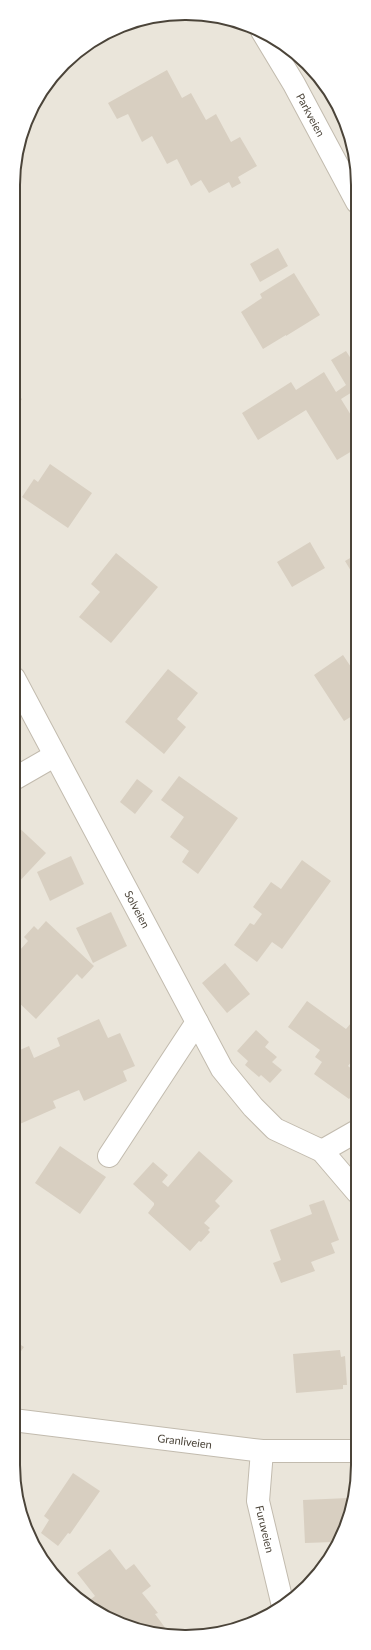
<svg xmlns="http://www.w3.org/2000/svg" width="371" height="1650" font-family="Lato,sans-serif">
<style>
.residential{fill:#eae5da}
.building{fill:#d8cfc1}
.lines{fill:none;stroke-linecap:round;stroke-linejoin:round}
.minor-casing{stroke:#c2bbae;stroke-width:24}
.minor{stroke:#fff;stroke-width:22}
.labels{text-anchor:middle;stroke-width:3.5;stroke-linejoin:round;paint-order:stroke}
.street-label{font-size:11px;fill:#4b4439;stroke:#fff}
.rim{fill:none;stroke:#4b4439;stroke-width:2}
</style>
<rect width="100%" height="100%" fill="#f6f3ec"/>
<path class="residential" d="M208 15 262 31 308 64 340 109 357 163 356 1487 335 1551 291 1601 241 1628 174 1637 109 1619 56 1578 26 1530 13 1464 15 163 36 99 81 49 141 19Z"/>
<path class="building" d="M167 70 182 98 191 93 206 120 216 114 231 142 240 137 257 166 238 177 241 183 232 188 229 182 209 193 201 180 191 186 177 159 167 164 152 136 142 142 128 114 117 119 108 103Z
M278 248 288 266 260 282 250 264Z
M294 273 320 315 286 336V335L263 349 241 312 262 298 260 294Z
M346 351 357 368V389L341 399 357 425V448L337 460 306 410 258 440 242 413 291 382 296 390 324 372 336 392 346 385 331 360Z
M14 393 22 399 14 411Z
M50 464 92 493 68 528 22 497 34 479 38 482Z
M310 542 325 568 292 587 277 562Z
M116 553 158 587 111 643 79 617 100 592 91 584Z
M357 554V581L345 561Z
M343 655 357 676V713L344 721 314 675Z
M168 669 198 693 177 719 186 727 164 754 125 722Z
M179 776 238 818 198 874 182 862 189 851 170 837 184 817 161 800Z
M137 779 153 791 135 814 120 802Z
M14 823 46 853 15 886 14 884Z
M71 856 84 884 50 901 37 872Z
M302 860 331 881 282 949 272 942 257 962 234 945 250 923 254 925 262 914 253 907 271 882 281 889Z
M111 912 127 946 93 963 76 928Z
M46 921 94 966 82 979 77 974 36 1019 14 998V943L20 950 28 941 24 937 34 926 38 930Z
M225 963 250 994 227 1013 202 983Z
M307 1001 346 1029 357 1016V1054L348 1066 357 1073V1090L349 1099 314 1074 322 1062 315 1057 320 1050 288 1027Z
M99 1019 108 1038 120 1033 135 1066 123 1071 127 1081 84 1101 79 1090 53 1101 56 1108 13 1127V1053L29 1046 34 1058 60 1046 57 1038Z
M256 1030 269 1042 265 1047 277 1057 272 1062 282 1070 270 1083 261 1075 259 1077 245 1065 248 1061 237 1051Z
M60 1146 106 1177 80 1214 35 1183Z
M199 1151 233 1181 215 1201 220 1206 204 1223 210 1228 208 1230 210 1232 201 1242 199 1241 190 1251 148 1213 154 1205V1203L133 1184 153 1162 168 1175 162 1182 168 1187Z
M324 1200 339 1240 331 1243 335 1253 311 1262 315 1271 281 1283 273 1263 281 1260 270 1230 312 1214 309 1205Z
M356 1290V1306L350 1293Z
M13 1322 19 1326 13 1335Z
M13 1340 24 1347 13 1362Z
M340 1350 341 1357 345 1356 347 1385H343V1389L296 1393 293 1354Z
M73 1473 100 1491 70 1534 68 1533 58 1546 41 1533 49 1520 44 1516Z
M348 1498V1512L337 1544H333V1542L305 1543 303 1500Z
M110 1549 126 1570 134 1564 151 1586 142 1593 158 1613 155 1614 166 1629 161 1633 109 1619 87 1602 95 1596 77 1573Z"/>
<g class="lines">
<g class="minor-casing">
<g id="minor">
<path id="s1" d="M262 31 294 84 357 202"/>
<path id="s2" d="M14 678 222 1069 253 1107 275 1129 322 1151 357 1192"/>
<path d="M14 779 54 756"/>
<path d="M322 1151 357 1131"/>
<path d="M109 1156 197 1022"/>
<path id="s3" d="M13 1420 262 1451H356"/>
<path id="s4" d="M262 1451 258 1501 283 1606"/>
</g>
</g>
<use href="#minor" class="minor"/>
</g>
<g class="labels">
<g class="street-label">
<text dy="4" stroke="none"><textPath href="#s1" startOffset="97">Parkveien</textPath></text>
<text dy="4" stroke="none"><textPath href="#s2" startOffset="262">Solveien</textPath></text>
<text dy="4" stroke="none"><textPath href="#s3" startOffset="173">Granliveien</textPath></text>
<text dy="4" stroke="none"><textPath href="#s4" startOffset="79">Furuveien</textPath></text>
</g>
</g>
<path d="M0 0H371V1650H0ZM185 20H186A165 165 0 0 1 351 185V1465A165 165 0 0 1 186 1630H185A165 165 0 0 1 20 1465V185A165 165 0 0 1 185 20Z" fill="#fff" fill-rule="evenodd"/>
<path class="rim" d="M185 20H186A165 165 0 0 1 351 185V1465A165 165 0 0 1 186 1630H185A165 165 0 0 1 20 1465V185A165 165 0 0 1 185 20Z"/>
</svg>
